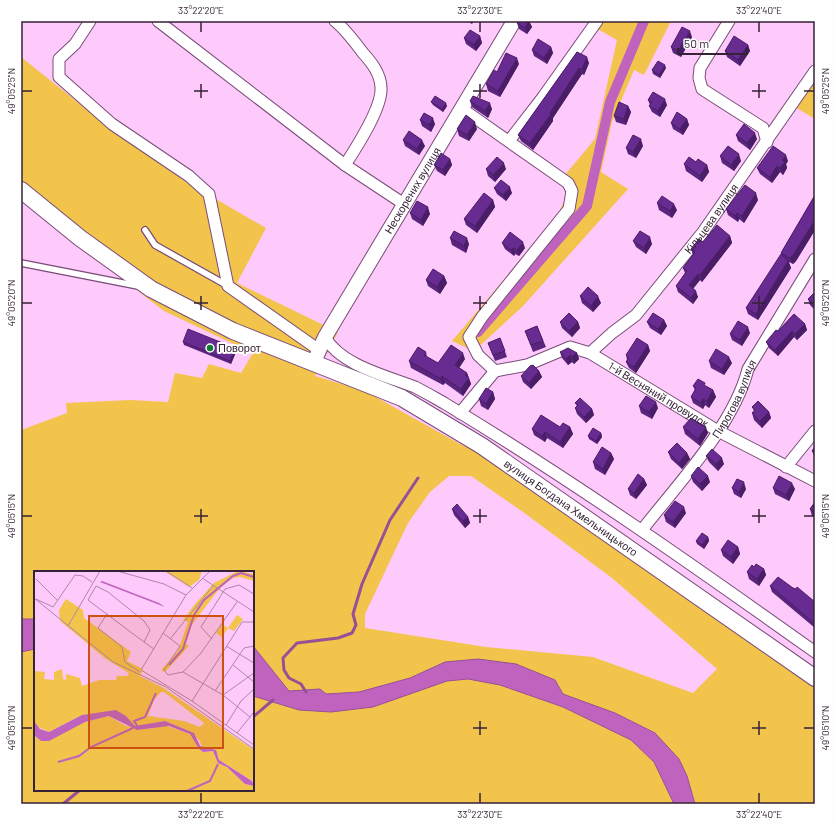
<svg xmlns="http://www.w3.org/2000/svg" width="836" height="825" font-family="Barlow,sans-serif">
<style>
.green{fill:#f2c44b;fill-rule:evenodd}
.water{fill:#bf63be;stroke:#965095}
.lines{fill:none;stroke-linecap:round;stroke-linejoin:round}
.stream{stroke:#965095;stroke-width:3}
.canal{stroke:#bf63be;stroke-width:10}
.service-casing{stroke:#794c78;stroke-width:8}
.minor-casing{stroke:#794c78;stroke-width:13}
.tertiary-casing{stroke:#794c78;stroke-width:16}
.secondary-casing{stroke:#794c78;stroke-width:18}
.service{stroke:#fff;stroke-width:5.5}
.minor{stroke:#fff;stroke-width:11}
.tertiary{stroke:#fff;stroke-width:14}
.secondary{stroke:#fff;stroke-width:16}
.wall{fill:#59257e}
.shaded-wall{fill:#491e66}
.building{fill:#682b92;stroke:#491e66}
.ticks{fill:none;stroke:#362236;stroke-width:1.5}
.poi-dot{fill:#117c31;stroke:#fefefe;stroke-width:1.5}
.labels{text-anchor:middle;stroke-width:4;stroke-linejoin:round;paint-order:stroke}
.street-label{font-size:11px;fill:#362236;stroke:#fefefe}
.poi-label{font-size:11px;fill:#362236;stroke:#fefefe;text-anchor:start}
.inset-river{fill:none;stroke:#bf63be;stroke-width:2}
.inset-road{fill:none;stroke:#ae86ac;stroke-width:1}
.view{fill:#cd5112;fill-opacity:0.15;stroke:#cd5112;stroke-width:2}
.inset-edge{fill:none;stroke:#362236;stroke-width:2}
.neatline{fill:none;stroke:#362236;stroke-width:1.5}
.ticks-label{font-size:10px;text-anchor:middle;fill:#362236}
</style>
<rect width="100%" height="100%" fill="#fec9fb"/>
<path class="green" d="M592 21H671L644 75 634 70 612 122 601 172 628 189 523 306 474 351 452 341 556 218 568 193 564 176 595 139 617 40 589 24Z
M21 57 109 127 183 180 266 228 237 283 338 332 315 376 365 391 460 444 481 453 815 688V804H695L687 776 655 733 615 713 563 694 555 680 445 662 410 678 359 692 326 694 320 689 289 691 253 646V572H35V619H21V430L67 413 66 403 130 400 168 402 175 373 202 378 209 364 241 373 253 353 164 311 21 201ZM449 476H471L523 512 612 578 717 669 693 693 593 657 486 647 365 628V614L408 523 430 492Z
M815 79V119L795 107Z
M35 649V790H253V696L299 710 331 712 373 707 446 681 468 679 500 685 563 707 631 740 654 762 674 804H21V652Z"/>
<path class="water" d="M21 619H35V649L21 652Z
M253 646 289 691 320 689 326 694 359 692 410 678 445 662 478 659 516 664 555 680 563 694 615 713 655 733 679 759 687 776 695 804H674L654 762 631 740 563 707 500 685 468 679 447 681 373 707 331 712 299 710 253 696Z"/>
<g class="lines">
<path class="stream" d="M306 692 301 684 289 678 284 670 283 658 297 643 338 638 352 633 356 625 353 614 362 584 390 520 418 478
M253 717 273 700
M63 804 80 790"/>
<path class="canal" d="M478 332 587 206 610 102 644 21"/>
<g class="service-casing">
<path id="service" d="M145 230 155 245 228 286
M21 263 138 286"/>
</g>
<g class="minor-casing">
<g id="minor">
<path d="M90 21 75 44 59 59V77L112 124 189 176 209 194 228 286 319 350"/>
<path d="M158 21 345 165 404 204"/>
<path d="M335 21C346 30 354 41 363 53 372 63 380 73 381 87 383 107 356 148 345 165"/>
<path d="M729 21 700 68 699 78 702 89 763 128 767 142"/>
<path d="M461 108 568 183 572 191 569 209 482 317 469 337 478 355 495 371"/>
<path d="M509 141 543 97 597 21"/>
<path d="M325 337C340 365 387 376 415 387 425 392 435 398 444 403 572 480 694 566 815 652"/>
<path id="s1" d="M590 353 612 333 636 315 703 232 815 71"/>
<path id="s2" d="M495 371 527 365 570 347 590 353 718 431 815 481"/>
<path d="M460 413 495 371"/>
<path d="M786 467 815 431"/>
<path id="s3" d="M642 530C677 485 734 425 748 369L815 259"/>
</g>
</g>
<g class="tertiary-casing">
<g id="tertiary">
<path id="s4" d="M314 362 325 337 514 21"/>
</g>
</g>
<g class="secondary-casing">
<g id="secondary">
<path id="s5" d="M21 190 80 238 151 289 233 331 402 398 482 446 815 678"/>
</g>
</g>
<use href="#service" class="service"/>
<use href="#minor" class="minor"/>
<use href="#tertiary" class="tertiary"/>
<use href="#secondary" class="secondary"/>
</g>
<path class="wall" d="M467 21H474L472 24Z
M529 21 532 27 527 34 519 29 517 23Z
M480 36 482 43 476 51 466 44 464 38Z
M692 37 681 57 673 53 671 47Z
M748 45 750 51 740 66 727 57 725 51Z
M551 47 553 53 547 64 534 56 532 50Z
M577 52 589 63 584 75 582 74 553 118V121L533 150 521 141 518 135Z
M519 64 500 97 488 91 486 84 497 72Z
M666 68 660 78 653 74 652 70Z
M648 100 667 105 660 117 652 112 649 106 650 105Z
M470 101 492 109 488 118 472 107Z
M431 102 447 106 443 112 433 105Z
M628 106 631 112 626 125 616 122 614 116Z
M687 119 689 125 683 135 673 129 671 123Z
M420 120 435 124 431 132 422 126Z
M457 129H477L469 141 459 136Z
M736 135 757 139 750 150 738 141Z
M403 140 425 146 419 155 405 146Z
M643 146 636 158 628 154 626 148Z
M720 156 741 161 734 171 722 163Z
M450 159 452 165 445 176 437 171 434 165Z
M788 161 786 164 787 168 783 175 780 172 772 183 760 174 757 168Z
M696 162 707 165 709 172 702 182 686 171 684 164Z
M486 169H506L495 182 488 176Z
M494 188 512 193 506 201 497 194Z
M815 195V230L796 261 793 264 789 262 791 268 758 320 748 314 746 308 782 255 781 253Z
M493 200 495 207 477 233 466 225 464 219Z
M758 200 744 223 739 219 738 222 728 215 726 209Z
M657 203 677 210 672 218 659 210Z
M410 213 430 214 423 226 412 219Z
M730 236 732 243 702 282 700 280 693 289 698 297 693 304 678 292 676 286 685 273 683 268 693 255 691 249 703 242Z
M450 238 469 244 466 253 452 245Z
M633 241 652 244 646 254 636 247Z
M502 243 525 248 519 256 515 254 514 256 505 249Z
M444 276 447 283 440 294 428 286 426 280Z
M815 292V310L810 305 808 299Z
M580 296 601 303 593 312 582 303Z
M664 320 667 326 661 335 650 328 647 322Z
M560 322H578L580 328 572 337 562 328Z
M805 324 807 330 797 340 794 337 778 356 769 348 766 342 778 331Z
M537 326 546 347 533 352 525 331Z
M750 333 742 346 732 340 730 334Z
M500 338 507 357 495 361 488 343Z
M183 342 235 348 236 352 231 364 184 345Z
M648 345 650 351 636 373 629 368 626 362 627 360 626 355Z
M426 352 427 357 438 363 465 359 459 368 467 373 471 384 463 396 445 383 443 385 411 368 409 361Z
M560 352 577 353 579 359 574 364 572 362 568 365 562 358Z
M709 361 732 363 724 375 711 368Z
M539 371 542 377 531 389 523 382 521 376Z
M693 386 707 387 713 390 716 397 709 408 705 405 703 409 693 403 691 397 695 390Z
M493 392 495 399 488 410 481 406 479 399Z
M575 403 592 409 594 415 586 423 577 414 575 408 577 406Z
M639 406 658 408 652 419 641 413Z
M752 407 769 412 771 418 762 428 754 420 752 413 754 411Z
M560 427H570L573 434 563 448 547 438 545 442 534 435 532 429Z
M683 427 708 433 700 446 685 434Z
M601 433 602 437 597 444 589 439 588 436Z
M815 447V458L812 451Z
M668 452 687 453 690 459 682 469 671 459Z
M611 453 614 459 605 475 595 469 593 462Z
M706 456 724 464 718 471 709 462Z
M691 476 710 482 702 491 693 482Z
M644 479 647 485 636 499 630 495 628 489Z
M732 488 746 489 741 498 734 494Z
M773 488 795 489 789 501 775 494Z
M815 502V518L812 516 810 509Z
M452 509 468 517 470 523 465 528 454 515Z
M686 513 675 528 666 522 664 515Z
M708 537 709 541 704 549 697 544 696 541Z
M738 547 740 554 733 564 723 556 721 550Z
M754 567 764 569 766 575 759 586 749 579 747 572Z
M770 586 793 588 815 602V628L772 592Z"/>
<path class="shaded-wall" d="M529 21 532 27 527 34 525 28Z
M690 31 692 37 681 57 678 51Z
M480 36 482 43 476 51 474 45Z
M748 45 750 51 740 66 738 60Z
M551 47 553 53 547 64 544 58Z
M587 57 589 63 584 75 582 69Z
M517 58 519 64 500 97 498 91Z
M665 65 666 68 660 78 659 75Z
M579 68 582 74 553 118V121L533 150 530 143Z
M665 99 667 105 660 117 658 111Z
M446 103 447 106 443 112 442 109Z
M490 103 492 109 488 118 485 111Z
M628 106 631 112 626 125 624 119Z
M433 118 435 124 431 132 429 125Z
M687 119 689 125 683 135 680 129Z
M475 122 477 129 469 141 467 135Z
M755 133 757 139 750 150 747 143Z
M641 139 643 146 636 158 633 152Z
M422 140 425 146 419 155 417 149Z
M739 154 741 161 734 171 731 165Z
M786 155 788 161 786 164 787 168 783 175 780 168 782 160Z
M450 159 452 165 445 176 443 170Z
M504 163 506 169 495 182 493 175Z
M707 165 709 172 702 182 700 176Z
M777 166 780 172 772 183 770 177Z
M510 187 512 193 506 201 503 195Z
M756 193 758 200 744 223 742 216Z
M493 200 495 207 477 233 475 226Z
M674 204 677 210 672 218 670 211Z
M428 207 430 214 423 226 421 220Z
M737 213 739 219 738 222 735 216Z
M815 220V230L796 261 793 264 790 258Z
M730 236 732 243 702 282 700 275Z
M650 237 652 244 646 254 644 248Z
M467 238 469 244 466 253 464 246Z
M523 242 525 248 519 256 517 250Z
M513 248 515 254 514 256 511 250Z
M788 261 791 268 758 320 756 314Z
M698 274 700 280 691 291 689 285Z
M444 276 447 283 440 294 437 287Z
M696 291 698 297 693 304 691 298Z
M598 296 601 303 593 312 591 306Z
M664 320 667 326 661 335 658 329Z
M578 322 580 328 572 337 569 331Z
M805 324 807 330 797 340 795 334Z
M748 327 750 333 742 346 740 340Z
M792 331 794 337 778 356 775 350Z
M648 345 650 351 636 373 634 367Z
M235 348 236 352 231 364 230 361Z
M463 353 465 359 457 371 455 365Z
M577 353 579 359 574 364 572 357Z
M570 355 572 362 568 365 566 359Z
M729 357 732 363 724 375 722 369Z
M539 371 542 377 531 389 529 383Z
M467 373 471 384 463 396 461 389 465 375Z
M442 376 445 383 443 385 441 379Z
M713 390 716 397 709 408 707 401Z
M493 392 495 399 488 410 486 404Z
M703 399 705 405 703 409 701 403Z
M656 402 658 408 652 419 649 412Z
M592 409 594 415 586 423 584 417Z
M769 412 771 418 762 428 760 421Z
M570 427 573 434 563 448 560 442Z
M706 427 708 433 700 446 698 439Z
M545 432 547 438 545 442 542 436Z
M601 433 602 437 597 444 596 441Z
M611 453 614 459 605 475 603 469Z
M687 453 690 459 682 469 679 463Z
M722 458 724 464 718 471 716 464Z
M708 476 710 482 702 491 700 484Z
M644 479 647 485 636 499 634 493Z
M744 482 746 489 741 498 739 492Z
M792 483 795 489 789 501 786 495Z
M684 507 686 513 675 528 673 522Z
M468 517 470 523 465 528 463 521Z
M708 537 709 541 704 549 702 545Z
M738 547 740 554 733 564 731 557Z
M764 569 766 575 759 586 757 579Z"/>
<path class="building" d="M518 21H529L525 28 517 23Z
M682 27 690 31 678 51 671 47Z
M470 30 480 36 474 45 464 38Z
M734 36 748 45 738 60 725 51Z
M538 39 551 47 544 58 532 50Z
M577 52 587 57 582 69 579 68 550 113 551 114 530 143 518 135Z
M506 53 517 58 498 91 486 84 494 70 497 72Z
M658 61 665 65 659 75 652 70Z
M653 92 665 99 658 111 649 106 652 102 648 100Z
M435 96 446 103 442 109 431 102Z
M473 96 490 103 485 111 470 101Z
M619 102 628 106 624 119 614 116Z
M677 112 687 119 680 129 671 123Z
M424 113 433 118 429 125 420 120Z
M466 115 475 122 467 135 457 129Z
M744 124 755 133 747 143 736 135Z
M409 131 422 140 417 149 403 140Z
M633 135 641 139 633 152 626 148Z
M728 146 739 154 731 165 720 156Z
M773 146 786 155 782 160 785 162 780 168 777 166 770 177 757 168Z
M441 153 450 159 443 170 434 165Z
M497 157 504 163 493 175 486 169Z
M689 157 696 162 698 159 707 165 700 176 684 164Z
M501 180 510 187 503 195 494 188Z
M745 185 756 193 742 216 737 213 735 216 726 209Z
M484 193 493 200 475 226 464 219Z
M815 195V220L793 255 790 258 781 253Z
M662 196 674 204 670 211 657 203Z
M417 201 428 207 421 220 410 213Z
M717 225 730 236 700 275 698 274 689 285 696 291 691 298 676 286 687 271 683 268 695 252 691 249 699 239 703 242Z
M454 231 467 238 464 246 450 238Z
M640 231 650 237 644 248 633 241Z
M510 232 523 242 517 250 513 248 511 250 502 243Z
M781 254 788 261 756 314 746 308Z
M433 269 444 276 437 287 426 280Z
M588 287 598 296 591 306 580 296Z
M815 292V303L814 305 808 299Z
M569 313 578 322 569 331 560 322Z
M653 313 664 320 658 329 647 322Z
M794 314 805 324 795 334 792 331 775 350 766 342 776 330 778 331Z
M738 321 748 327 740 340 730 334Z
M537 326 543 341 531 345 525 331Z
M188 329 235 348 230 361 183 342Z
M500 338 505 351 493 355 488 343Z
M637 338 648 345 634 367 626 362 629 358 626 355Z
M451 345 463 353 455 365 467 373 465 375 469 378 461 389 442 376 441 379 409 361 418 347 426 352 424 355 438 363Z
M568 348 577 353 572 357 570 355 566 359 560 352Z
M716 349 729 357 722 369 709 361Z
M533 365 539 371 529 383 521 376 530 366Z
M698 379 705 383 704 385 713 390 707 401 703 399 701 403 691 397 696 388 693 386Z
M486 388 493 392 486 404 479 399Z
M646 396 656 402 649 412 639 406Z
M580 398 592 409 584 417 575 408 578 405 575 403Z
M758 401 769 412 760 421 752 413 755 410 752 407Z
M541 415 560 427 563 423 570 427 560 442 545 432 542 436 532 429Z
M691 418 706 427 698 439 683 427Z
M593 428 601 433 596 441 588 436Z
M677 443 687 453 679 463 668 452Z
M602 447 611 453 603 469 593 462Z
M815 447V454L812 451Z
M712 449 722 458 716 464 706 456Z
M698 467 708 476 700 484 691 476Z
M638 474 644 479 634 493 628 489Z
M779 476 792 483 786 495 773 488Z
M737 479 744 482 739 492 732 488Z
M675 501 684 507 673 522 664 515Z
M815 502V513L810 509Z
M457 504 468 517 463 521 452 509Z
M702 533 708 537 702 545 696 541Z
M728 540 738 547 731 557 721 550Z
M756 564 764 569 757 579 747 572 752 565 754 567Z
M778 577 793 588 796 589 797 587 815 602V624L770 586Z"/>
<path class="ticks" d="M201 22V32M480 22V32M759 22V32M201 84V98M480 84V98M759 84V98M22 91H32M194 91H208M473 91H487M752 91H766M804 91H814M201 296V310M480 296V310M759 296V310M22 303H32M194 303H208M473 303H487M752 303H766M804 303H814M201 509V523M480 509V523M759 509V523M22 516H32M194 516H208M473 516H487M752 516H766M804 516H814M480 721V735M759 721V735M22 728H32M473 728H487M752 728H766M804 728H814M201 793V803M480 793V803M759 793V803"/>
<circle class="poi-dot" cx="210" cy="348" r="4"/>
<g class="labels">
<g class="street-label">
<text dy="4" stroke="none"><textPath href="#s4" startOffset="198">Нескорених вулиця</textPath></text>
<text dy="4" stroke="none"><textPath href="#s1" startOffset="182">Кільцева вулиця</textPath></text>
<text dy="4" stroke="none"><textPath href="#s2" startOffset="180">1-й Весняний провулок</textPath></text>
<text dy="4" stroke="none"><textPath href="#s3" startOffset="161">Пирогова вулиця</textPath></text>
<text dy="4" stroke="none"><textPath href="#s5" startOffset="639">вулиця Богдана Хмельницького</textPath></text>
</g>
<g class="poi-label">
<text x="218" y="352">Поворот</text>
</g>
</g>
<g transform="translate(34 571)">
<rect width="220" height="220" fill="#fec9fb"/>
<path d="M130 0H168L165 9 155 16ZM204 0 220 3V10L206 6 199 7 186 17 156 56 151 72 155 75 131 101 127 99 144 80 154 51 149 49 161 33 180 12ZM32 28 49 39 50 47 97 81 93 90 109 98 106 105 128 116 220 179V211L185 189 184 184 176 177H169L165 169 153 159 131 150 101 156 92 145 63 144 44 146 15 161 4 156 0 150V100L11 101 10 108 20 109V101L28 98 29 108 32 109V103L46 107 48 115 65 109H82L83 105H93L95 102 72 88 26 50 25 39ZM127 121H130L170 152 166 156 150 150 114 145 120 129ZM203 44 209 48 200 60 194 57 188 66 182 62 188 53 194 57ZM75 145 92 155 115 158 130 154 156 163 165 178 169 181 179 180 184 192 193 196 211 213 220 215V220H0V164L7 170 51 151Z" fill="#f2c44b" fill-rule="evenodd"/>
<path d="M68 10 125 32 131 36 66 11ZM82 139 92 145 101 155 131 150 160 162 166 175 182 179 185 189 218 210 220 215 211 213 193 196 184 192 179 180 169 181 165 178 156 163 135 155 103 159 75 145 51 151 15 170H7L0 164V150L6 158 15 161 48 144Z" fill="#bf63be"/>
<path class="inset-river" d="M135 94 149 78 160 44 170 29 199 5 207 2 220 6M104 156 100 150 111 146 122 122M24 191 45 185 57 176 99 157M153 220 176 210 184 193"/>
<path class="inset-road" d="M83 0 130 13 152 24M132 0 158 17M168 7 220 41M2 8 23 29M0 27 79 91 132 116 220 178M2 28 19 36 41 4 49 5 58 11M73 43 64 57 88 76 91 91 106 101M34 55 66 0M129 62 146 75 130 99 134 104M136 68 179 15M178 68 167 56 191 18 205 14 220 23M110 71 116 59 110 50 74 21 62 15 54 29 110 71 120 78M192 75 220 92M199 94 220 111M107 99 158 130 220 174M107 99 152 24 176 0M149 101 167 82 203 31M134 104 149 101 189 124 216 146M181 120 210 77 220 75M189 124 220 102M158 130 208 51H220M192 154 207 130 220 118M203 162 220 141"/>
<path class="view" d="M55 45H189V177H55Z"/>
<rect width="220" height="220" class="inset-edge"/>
</g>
<rect width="836" height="825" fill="none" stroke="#fefefe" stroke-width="44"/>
<path d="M678 48v6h69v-6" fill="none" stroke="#362236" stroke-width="2"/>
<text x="684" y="48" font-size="12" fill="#362236" stroke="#fefefe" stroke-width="3" paint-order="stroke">50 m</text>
<rect x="22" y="22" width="792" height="781" class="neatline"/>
<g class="ticks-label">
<text x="201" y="14">33°22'20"E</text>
<text x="480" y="14">33°22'30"E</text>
<text x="759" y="14">33°22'40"E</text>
<text transform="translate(11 91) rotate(-90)" y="4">49°05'25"N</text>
<text transform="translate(825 91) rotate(-90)" y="4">49°05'25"N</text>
<text transform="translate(11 303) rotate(-90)" y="4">49°05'20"N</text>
<text transform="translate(825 303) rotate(-90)" y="4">49°05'20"N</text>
<text transform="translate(11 516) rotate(-90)" y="4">49°05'15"N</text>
<text transform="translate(825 516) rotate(-90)" y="4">49°05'15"N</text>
<text transform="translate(11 728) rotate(-90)" y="4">49°05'10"N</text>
<text transform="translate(825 728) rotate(-90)" y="4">49°05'10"N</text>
<text x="201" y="818">33°22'20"E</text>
<text x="480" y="818">33°22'30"E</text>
<text x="759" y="818">33°22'40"E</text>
</g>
</svg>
